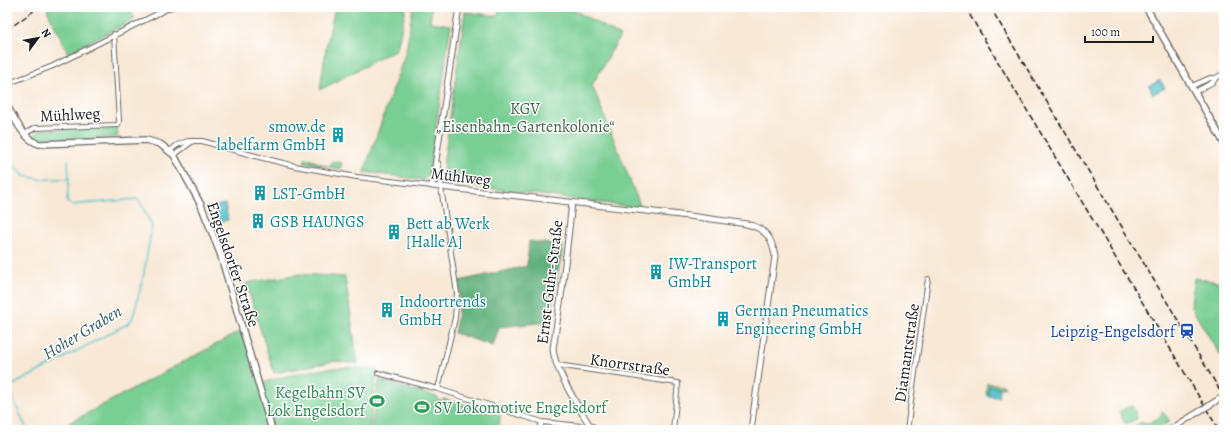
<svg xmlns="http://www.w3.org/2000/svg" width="1231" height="437" font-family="Alegreya,serif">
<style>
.green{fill:#78ce93;stroke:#4a7558}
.forest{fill:#62b17d;stroke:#3f664c}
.water{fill:#54c1cc;stroke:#386e74}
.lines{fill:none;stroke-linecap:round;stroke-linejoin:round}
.stream{stroke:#54c1cc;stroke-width:1.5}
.minor-casing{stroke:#69635d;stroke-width:6}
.tertiary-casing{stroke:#69635d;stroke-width:7}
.secondary-casing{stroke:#69635d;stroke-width:8}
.minor{stroke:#fff;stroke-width:4}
.tertiary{stroke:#fff;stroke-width:5}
.secondary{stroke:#fff;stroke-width:5.5}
.rail{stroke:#1c1c1c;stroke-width:1.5;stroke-dasharray:6 3;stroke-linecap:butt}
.tertiary-bridge-casing{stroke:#69635d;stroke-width:7;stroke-linecap:butt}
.tertiary-bridge{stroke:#fff;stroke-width:5}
.labels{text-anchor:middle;stroke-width:3;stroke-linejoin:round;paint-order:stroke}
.park-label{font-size:16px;fill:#41634c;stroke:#fff}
.street-label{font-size:16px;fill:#1c1c1c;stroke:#fff}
.culture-label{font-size:16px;fill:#0d838f;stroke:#fff;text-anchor:start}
.transit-label{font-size:16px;fill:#164399;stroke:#fff;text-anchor:end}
.leisure-label{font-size:16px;fill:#27864d;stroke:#fff;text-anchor:end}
.water-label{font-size:17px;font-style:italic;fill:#325e62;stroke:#fff}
</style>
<rect width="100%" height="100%" fill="#fff"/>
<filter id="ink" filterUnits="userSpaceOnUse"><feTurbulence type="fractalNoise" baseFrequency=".025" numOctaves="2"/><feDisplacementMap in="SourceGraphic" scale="8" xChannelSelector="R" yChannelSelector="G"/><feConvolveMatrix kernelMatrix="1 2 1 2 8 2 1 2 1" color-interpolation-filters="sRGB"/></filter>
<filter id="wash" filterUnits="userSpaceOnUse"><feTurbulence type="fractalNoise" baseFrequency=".012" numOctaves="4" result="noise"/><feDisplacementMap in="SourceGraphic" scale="16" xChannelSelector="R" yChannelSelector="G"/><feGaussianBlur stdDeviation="0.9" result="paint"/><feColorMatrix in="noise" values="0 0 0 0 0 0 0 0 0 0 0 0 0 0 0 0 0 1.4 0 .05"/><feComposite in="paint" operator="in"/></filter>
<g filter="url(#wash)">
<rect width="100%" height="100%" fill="#f8e8d5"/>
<path class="green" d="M50 7H128L135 19 68 53 47 10Z
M335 7H406L397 49 320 90 326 48Z
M413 7H432L430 22 451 25 429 175 423 180 364 172 406 51Z
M499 7H569L620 36 592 85 641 208 456 184 446 177 443 167 465 12 498 16Z
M109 127H117L118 137 40 141 36 140 35 136 36 132 39 130 102 128V130H109Z
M306 158 330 167 332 161 342 163 340 169 304 162Z
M300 274 345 277 358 364 335 361 274 373 246 283Z
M1194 278 1224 283V355H1220L1191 307Z
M241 331 261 383C301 372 336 363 377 370L369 430H87L69 423Z
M379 380 437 397 438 400 441 401 444 399 500 415 499 430H371Z
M987 383 1004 385V388L989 386 988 396 986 395Z
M1132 405 1137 416V419L1125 424 1119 412Z
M1162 411 1169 420V422L1154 430H1118L1133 427 1144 421 1146 424 1161 417Z"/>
<path class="forest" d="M529 241 563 246 549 322 499 327 493 346 454 333C458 315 460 299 459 281L527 266Z"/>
<path class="water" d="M1160 80 1165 88 1153 94 1149 86Z
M225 204 228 220 218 222 215 206Z
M989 386 1000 388 999 397 988 396Z"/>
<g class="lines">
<path class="stream" d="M7 154 9 157
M68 160 69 178
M15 166 24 176 39 179H69L67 202 71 205 137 199 140 202 152 226 143 278 133 317 129 323 13 385 10 388V392L27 430"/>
</g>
</g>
<g filter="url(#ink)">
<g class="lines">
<g class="minor-casing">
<path id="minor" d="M7 84 53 66 171 7
M1192 86 1210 78H1216
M1195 92 1213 82 1216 78 1224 73
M24 134 35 128 118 125 119 121 114 34
M170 151 177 145 188 141H202L259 157 295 166 357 177 432 186
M174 155 193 141
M557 365 678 383 673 430
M378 373 438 389 542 422 591 427V430
M438 389 455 318 457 293 441 187
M540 430 542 422
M907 430 928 279"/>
</g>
<g class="tertiary-casing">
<path id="tertiary" d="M459 7 432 186 697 217 747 224C766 229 772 238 775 256L751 430
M438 164 441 187
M572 203 562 290 553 349C555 370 577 405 589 424L595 429 602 430
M1169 430 1176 426"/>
</g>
<g class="secondary-casing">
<path id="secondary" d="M1146 7 1224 143
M7 106C16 120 23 139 39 144L146 140 160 144 174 155 201 205 220 253 272 430"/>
</g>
<use href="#minor" class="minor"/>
<use href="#tertiary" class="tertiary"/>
<use href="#secondary" class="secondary"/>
<path class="rail" d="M965 7 1219 430
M990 7 1224 397
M7 30 39 7"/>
<g class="tertiary-bridge-casing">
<path id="tertiary-bridge" d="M1176 426 1224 396"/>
</g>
<use href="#tertiary-bridge" class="tertiary-bridge"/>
</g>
</g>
<defs>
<g id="building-bare" transform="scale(1.2)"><path d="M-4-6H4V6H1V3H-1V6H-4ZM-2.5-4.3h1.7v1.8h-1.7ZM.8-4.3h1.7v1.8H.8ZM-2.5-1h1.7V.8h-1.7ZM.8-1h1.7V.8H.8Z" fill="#0f9aa8" stroke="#fff" stroke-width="2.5" paint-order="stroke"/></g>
<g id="station-bare" transform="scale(1.2)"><path d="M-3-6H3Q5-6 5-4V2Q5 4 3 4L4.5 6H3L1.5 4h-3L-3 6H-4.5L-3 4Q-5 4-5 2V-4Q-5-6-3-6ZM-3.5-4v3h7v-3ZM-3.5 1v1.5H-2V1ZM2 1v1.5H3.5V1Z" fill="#1a4fb4" stroke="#fff" stroke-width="2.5" paint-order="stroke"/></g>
<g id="stadium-bare" transform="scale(1.2)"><path d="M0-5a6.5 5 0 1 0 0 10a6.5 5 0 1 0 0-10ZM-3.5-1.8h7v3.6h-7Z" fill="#2e9e5b" stroke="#fff" stroke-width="2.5" paint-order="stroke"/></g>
</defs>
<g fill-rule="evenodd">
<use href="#building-bare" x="338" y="135"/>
<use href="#building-bare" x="260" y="193"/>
<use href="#building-bare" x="258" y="221"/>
<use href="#building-bare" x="394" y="232"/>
<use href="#building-bare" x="656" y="272"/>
<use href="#building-bare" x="387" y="310"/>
<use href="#building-bare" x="723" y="319"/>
<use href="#station-bare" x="1187" y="331"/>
<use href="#stadium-bare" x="377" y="401"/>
<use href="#stadium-bare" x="422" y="407"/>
</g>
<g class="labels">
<g class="park-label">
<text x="525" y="114">KGV<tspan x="525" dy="18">„Eisenbahn-Gartenkolonie“</tspan></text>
</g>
<g class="street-label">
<text transform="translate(70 114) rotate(-3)" y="6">Mühlweg</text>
<text transform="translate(461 176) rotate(7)" y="6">Mühlweg</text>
<text transform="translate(234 264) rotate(71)" y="6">Engelsdorfer Straße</text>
<text transform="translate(549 282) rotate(-83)" y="6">Ernst-Guhr-Straße</text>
<text transform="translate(906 353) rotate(-82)" y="6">Diamantstraße</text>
<text transform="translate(630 364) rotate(8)" y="6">Knorrstraße</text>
</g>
<g class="culture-label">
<text x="326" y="132" text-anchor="end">smow.de<tspan x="326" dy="18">labelfarm GmbH</tspan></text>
<text x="272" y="199">LST-GmbH</text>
<text x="270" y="227">GSB HAUNGS</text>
<text x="406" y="229">Bett ab Werk<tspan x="406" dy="18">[Halle A]</tspan></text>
<text x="668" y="269">IW-Transport<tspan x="668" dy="18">GmbH</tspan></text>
<text x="399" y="307">Indoortrends<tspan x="399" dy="18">GmbH</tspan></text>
<text x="735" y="316">German Pneumatics<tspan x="735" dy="18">Engineering GmbH</tspan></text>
</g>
<g class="transit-label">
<text x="1175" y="337">Leipzig-Engelsdorf</text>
</g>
<g class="leisure-label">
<text x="365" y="398">Kegelbahn SV<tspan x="365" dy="18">Lok Engelsdorf</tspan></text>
<text x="434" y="413" text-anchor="start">SV Lokomotive Engelsdorf</text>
</g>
<g class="water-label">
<text transform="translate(82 332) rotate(-31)" y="6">Hoher Graben</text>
</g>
</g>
<rect width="1231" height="437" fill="none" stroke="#fff" stroke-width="24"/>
<g transform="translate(38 38) rotate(58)" stroke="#ffffff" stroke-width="3" paint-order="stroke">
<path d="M0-3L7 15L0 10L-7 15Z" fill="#1c1c1c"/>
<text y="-6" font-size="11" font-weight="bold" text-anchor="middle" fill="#1c1c1c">N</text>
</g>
<path d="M1085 36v6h68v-6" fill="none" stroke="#1c1c1c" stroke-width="2"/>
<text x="1091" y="36" font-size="12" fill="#1c1c1c" stroke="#ffffff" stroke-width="3" paint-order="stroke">100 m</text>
</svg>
